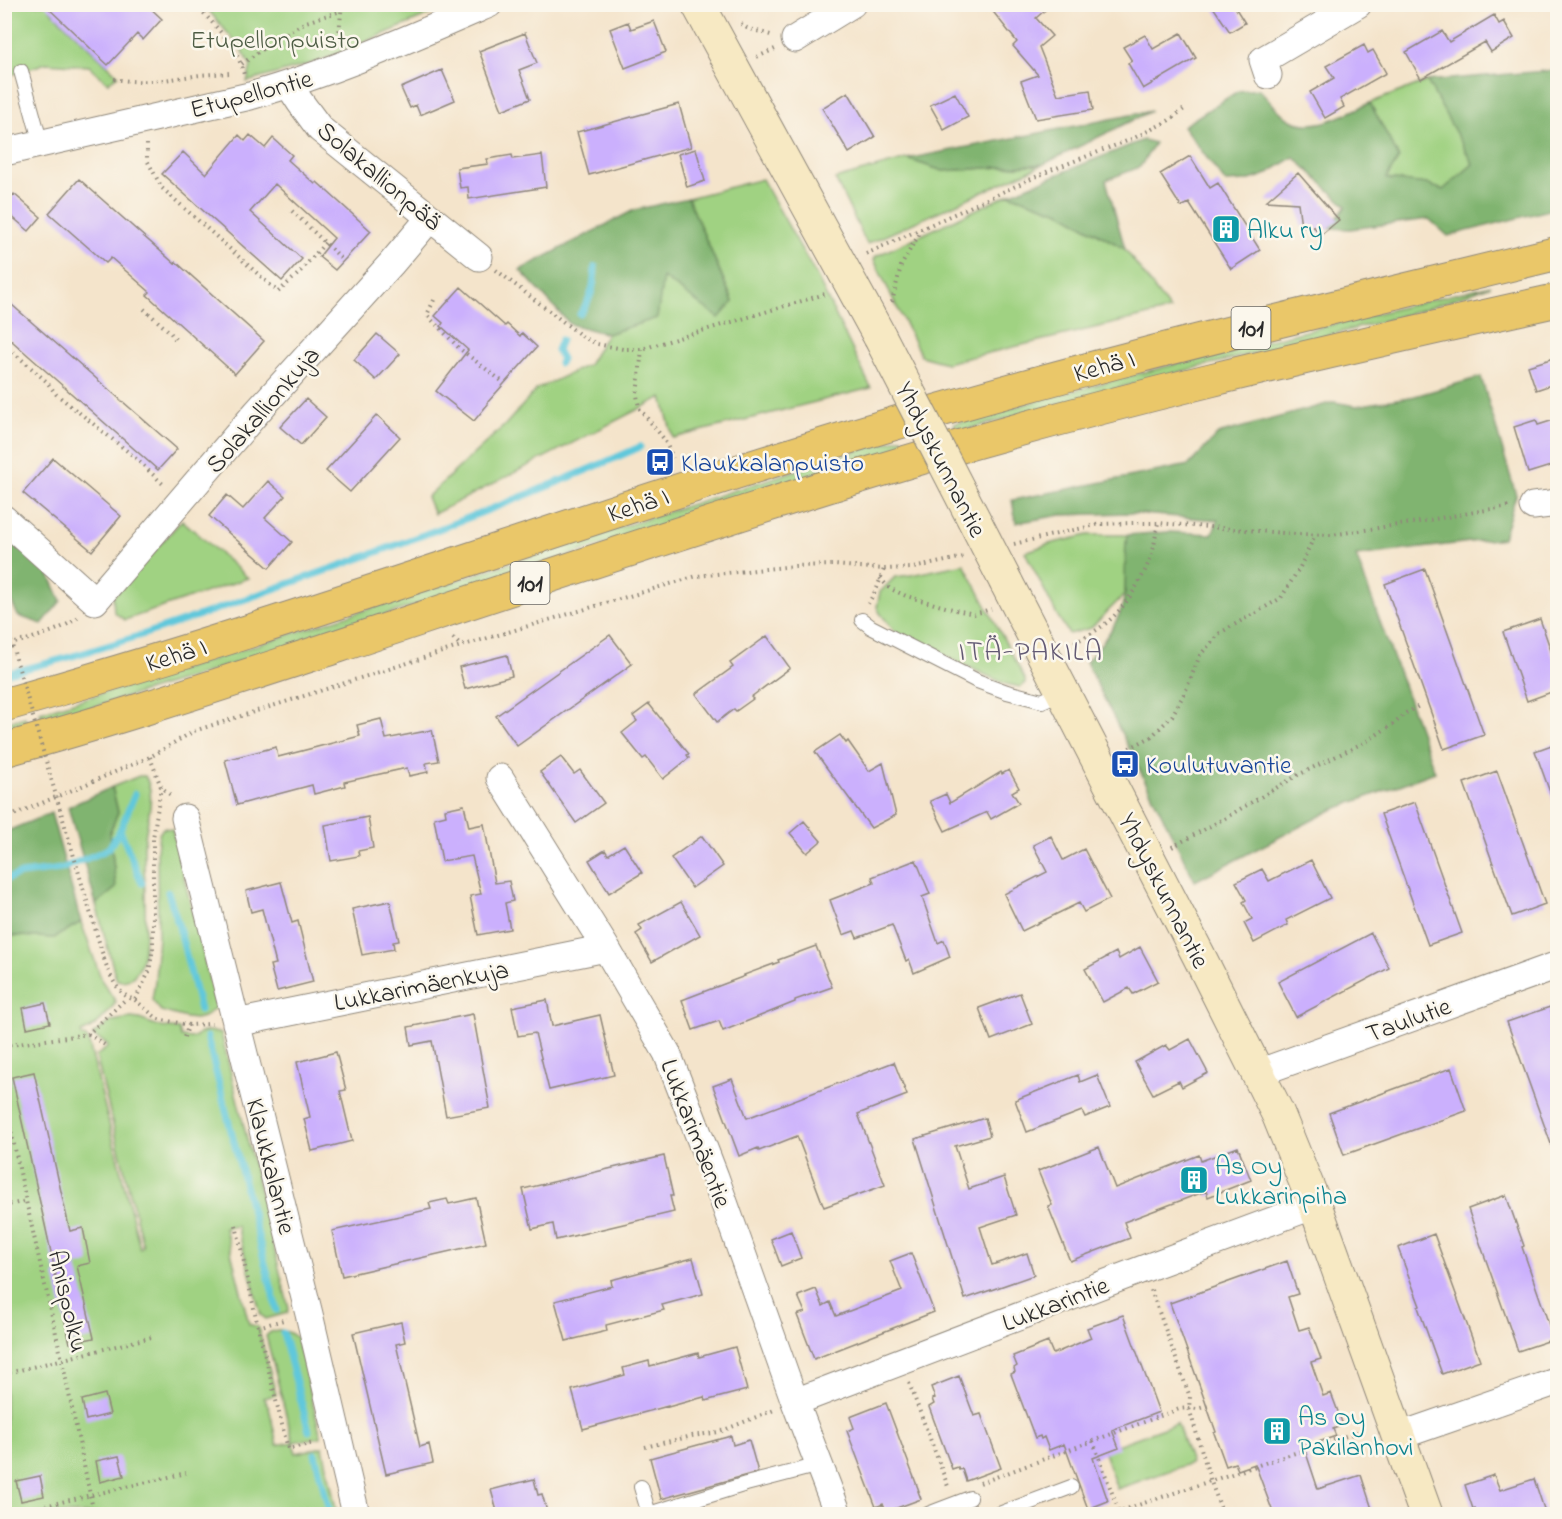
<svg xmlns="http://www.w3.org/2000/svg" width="1562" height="1519" font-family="'Indie Flower',sans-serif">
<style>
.green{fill:#a0d282;stroke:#667e56;stroke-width:1.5}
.forest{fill:#80b470;stroke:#56704e;stroke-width:1.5}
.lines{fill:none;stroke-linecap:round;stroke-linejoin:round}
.stream{stroke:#60c8db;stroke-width:7}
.building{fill:#cbb0fd}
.lane-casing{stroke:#90887b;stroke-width:16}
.street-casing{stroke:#90887b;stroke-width:29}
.secondary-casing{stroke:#90887b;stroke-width:35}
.highway-casing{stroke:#90887b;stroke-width:35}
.path{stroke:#90887b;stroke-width:4;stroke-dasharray:1.5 4.5;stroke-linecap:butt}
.lane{stroke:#fff;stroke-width:14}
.street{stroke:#fff;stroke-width:27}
.secondary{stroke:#f7e9c3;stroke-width:33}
.highway{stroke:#eac769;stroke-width:33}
.secondary-bridge-casing{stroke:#90887b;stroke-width:35;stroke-linecap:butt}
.path-bridge{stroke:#90887b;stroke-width:4;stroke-dasharray:1.5 4.5;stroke-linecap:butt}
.secondary-bridge{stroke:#f7e9c3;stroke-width:33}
.labels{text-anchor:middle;stroke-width:5;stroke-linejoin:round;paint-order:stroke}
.shield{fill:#fbf7ec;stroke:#696865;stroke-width:1.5}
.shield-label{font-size:24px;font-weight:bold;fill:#2b2b2b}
.park-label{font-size:26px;fill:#4e5d45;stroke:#fbf7ec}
.street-label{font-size:26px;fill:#2b2b2b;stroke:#fbf7ec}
.culture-label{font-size:26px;fill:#0d838f;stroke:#fbf7ec;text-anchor:start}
.transit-label{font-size:26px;fill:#164399;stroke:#fbf7ec;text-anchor:start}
.quarter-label{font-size:28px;letter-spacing:1.5px;fill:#635a74;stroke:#fbf7ec}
</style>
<rect width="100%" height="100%" fill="#fbf7ec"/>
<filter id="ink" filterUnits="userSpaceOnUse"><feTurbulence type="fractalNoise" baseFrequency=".0167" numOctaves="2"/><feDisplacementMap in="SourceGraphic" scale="12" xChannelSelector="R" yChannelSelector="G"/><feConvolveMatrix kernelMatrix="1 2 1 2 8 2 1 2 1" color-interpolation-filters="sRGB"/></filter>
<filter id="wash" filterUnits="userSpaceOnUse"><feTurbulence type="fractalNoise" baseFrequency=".008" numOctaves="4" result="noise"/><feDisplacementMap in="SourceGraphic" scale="24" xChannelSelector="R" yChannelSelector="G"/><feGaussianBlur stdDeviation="1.35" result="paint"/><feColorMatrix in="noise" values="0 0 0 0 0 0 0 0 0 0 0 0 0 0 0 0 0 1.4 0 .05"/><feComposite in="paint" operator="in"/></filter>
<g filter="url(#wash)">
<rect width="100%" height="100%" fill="#f4e4cb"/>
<path class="green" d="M5 4 56 5 50 10 118 75 108 83 89 66 46 63 5 77Z
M204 5H453L317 62 247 82 251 66 241 49Z
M1427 81 1473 164 1443 190 1426 184 1385 179 1399 158 1370 103Z
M907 159 943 171 1044 164 867 244 835 179Z
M762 179 816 275 871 388 673 438 662 397 434 514 427 497 505 425 537 389 588 365 607 334 657 318 662 277 719 317 733 301 688 198Z
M1009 194 1060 212 1125 249 1170 310 946 363 921 356 874 260 876 256Z
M1491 285C1408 319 1319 337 1232 359 1140 381 1049 407 958 432L954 424C1132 373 1311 330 1491 285Z
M902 438 906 447 196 676 43 722 40 712 192 666 856 451Z
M182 520 248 578 125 620 114 612 113 597Z
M1088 535H1127L1125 594 1091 628 1069 634 1057 615 1025 552 1049 544Z
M964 564 1025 679V683L1020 687 1006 684 990 677 896 633 880 613 877 607 880 592 895 577 911 575Z
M25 717 28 726 5 733V723Z
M139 776H145C158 797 144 826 144 849 144 866 145 883 145 899 145 918 151 988 117 980L115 975 96 904 116 888 110 832 118 812 112 787Z
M163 828 172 829 216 1007 204 1017 195 1019 186 1018 161 1011 152 1000 155 982 158 935 157 850 159 834Z
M81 922 102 981 116 1002C108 1014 95 1028 81 1033L82 1036 88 1039 140 1248 143 1246 96 1056 108 1047 107 1044 92 1035 112 1021 131 1018 139 1019 161 1027 179 1029 181 1037 192 1038 201 1033 208 1031 217 1032 221 1033 289 1309 287 1313 266 1319 261 1315 237 1226 225 1228 249 1324 258 1327 276 1395 263 1398 269 1407 277 1445 293 1442 266 1336C275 1326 288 1330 297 1338L321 1437 293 1442 296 1453 323 1447 337 1514H5L4 935 54 938Z
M1177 1423 1191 1463 1117 1489 1103 1450Z"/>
<path class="forest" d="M1557 70V208L1448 236 1429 219 1350 229 1330 228 1346 206 1294 157 1265 175 1247 181 1225 182 1183 126 1238 91 1259 89C1268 98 1279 113 1289 119 1314 134 1347 113 1370 103L1399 158 1386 179 1426 184 1443 190 1473 164 1427 81Z
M1151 111 1044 164 943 171 907 159Z
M1143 140 1155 143 1140 167 1106 180 1125 249 1060 212 1009 194Z
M688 198 733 302 719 318 663 277 657 318 607 334 570 324 520 270 634 210Z
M1481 377 1516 495 1503 538 1356 556 1435 772 1332 810 1195 881 1086 662C1104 641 1122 621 1125 592 1126 573 1124 554 1127 535L1168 532 1212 534 1218 520 1128 513 1061 515 1016 523 1012 500 1189 465 1218 434 1334 402 1356 406 1415 396Z
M4 532 48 572 61 601 42 624 18 616 8 593 5 569Z
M112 787 118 812 110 832 116 888 96 904 68 807Z
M51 813 81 922 54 938 5 935V832Z"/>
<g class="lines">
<path class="stream" d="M580 314C592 297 594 288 595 267
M560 363 562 359 557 350 561 340
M4 674C94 653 182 622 268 591 394 547 519 501 640 447
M120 830 142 883
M4 880 21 874 61 869 102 852 109 848 120 830 135 794
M168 892 179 927 200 1010
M207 1037 277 1310
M283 1333 309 1431
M315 1454 330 1514"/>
</g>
<g id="blocks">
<path class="building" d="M44 4H146L162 19 143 40 137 34 108 65Z
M987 4H1052L1036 18 1052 36 1039 47 1058 95 1090 90 1093 110 1036 119 1021 81 1038 75 1013 46 1017 42Z
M1211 4H1233L1245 23 1230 32Z
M1494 15 1499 24 1504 21 1514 38 1491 52 1485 42 1421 79 1406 52 1442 31 1449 42Z
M654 21 666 52 625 68 610 29 628 22 631 29Z
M525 33 537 63 519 70 530 99 502 110 479 51Z
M1181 33 1196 58 1143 89 1128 63 1132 61 1123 47 1145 35 1153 49Z
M1364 45 1368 53 1373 50 1386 73 1340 99 1344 107 1325 118 1310 92 1334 78 1326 66Z
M442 70 455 100 420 115 416 105 410 108 401 88Z
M848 92 875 137 849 153 822 108Z
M955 93 968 117 944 130 930 105Z
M679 104 691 147 589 175 577 132Z
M239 135 245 141 250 135 265 148 273 138 292 155 288 160 315 184 317 182 371 231 335 270 319 257 334 238 275 184 250 212 302 259 282 281 162 174 183 152 206 174Z
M696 149 705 181 687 187 678 154Z
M512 155 513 159 542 155 546 187 469 199 468 187 460 188 457 168 488 164 487 159Z
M1190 156 1210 188 1218 183 1260 250 1231 269 1189 203 1181 207 1160 174Z
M1298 173 1339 220 1321 235 1314 227 1301 226 1298 203 1266 201Z
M79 179 175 264 176 262 264 341 235 374 147 295 150 292 111 258 106 263 49 213Z
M14 194 41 217 29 231 4 210V205Z
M461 287 505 326 507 324 520 336 522 333 537 347 487 403 488 404 474 421 436 391 468 350 441 326 443 323 435 316Z
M4 298 177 449 158 470 4 334Z
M377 334 400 354 376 380 354 360Z
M1557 357V383L1536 390 1528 366Z
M306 399 326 417 301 445 280 427Z
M377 415 400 437 350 492 326 471Z
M1557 419V464L1528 473 1514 427 1536 420 1538 425Z
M53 458 121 516 92 551 23 493Z
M268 481 285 496 265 518 292 542 269 568 209 516 227 495 243 509Z
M1425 569 1484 735 1444 749 1385 584Z
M1540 619 1557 668V690L1527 701 1503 632Z
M610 635 632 664 517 746 496 716Z
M767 636 790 668 751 697 753 699 736 711 734 709 717 722 696 694 733 667 730 663Z
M507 655 512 676 465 689 459 667Z
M649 704 689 754 687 755 689 758 663 779 646 757 643 759 622 733 637 721 633 716Z
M381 719 386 739 432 730 439 761 426 763 428 772 409 776 407 768 344 782 345 786 314 794 312 785 237 805 225 760 276 747 278 757 360 736 357 725Z
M840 735 846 743 848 741 869 771 883 763 896 815 871 828 815 752Z
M1557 743V805L1555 806 1535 751Z
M561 757 574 774 580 770 604 803 576 823 540 772Z
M1009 770 1019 788 1012 792 1019 803 991 819 987 812 945 831 930 801 946 794 950 803 1001 772 1002 774Z
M1497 771 1545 904 1512 916 1464 783Z
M1415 802 1462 933 1428 945 1381 814Z
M464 805 469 827 484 824 495 883 509 881 513 901 505 903 510 929 478 935 470 896 481 894 472 856 442 861 434 818 446 815 445 809Z
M368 817 373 848 358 851 359 856 331 861 325 825Z
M804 821 821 841 807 853 790 833Z
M702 836 723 866 692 888 671 858Z
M1051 836 1063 860 1084 849 1110 899 1084 912 1079 903 1022 931 1004 894 1047 872 1033 845Z
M624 845 642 873 609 893 589 860 605 850 608 855Z
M916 860 930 894 922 897 938 943 944 940 950 957 914 973 909 959 906 961 892 925 857 938 854 931 843 935 830 900 874 883 872 877Z
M1311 860 1330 898 1286 920 1288 925 1254 943 1244 923 1252 919 1243 902 1246 900 1236 882 1262 869 1269 881Z
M281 882 292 923 298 921 313 982 277 991 270 965 276 964 262 909 251 912 246 891Z
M390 901 399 941 393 942 394 949 362 955 352 909Z
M681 902 700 935 652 962 636 934 642 930 639 925Z
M1371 933 1389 968 1296 1017 1278 982Z
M816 946 832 987 795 1000V1002L723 1031 719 1021 693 1030 682 1000 745 976 744 975 779 962 778 960Z
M1140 947 1158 981 1133 994 1129 988 1103 1002 1085 969 1116 952 1119 959Z
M1020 993 1032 1024 991 1040 979 1008Z
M547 1000 552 1026 600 1015 614 1075 549 1090 535 1033 518 1036 512 1007Z
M45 1003 50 1023 27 1028 23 1008Z
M1550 1007 1557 1029V1154L1555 1155 1507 1022Z
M473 1014 490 1108 446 1116 432 1041 411 1045 408 1027Z
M1190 1039 1208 1073 1182 1087 1179 1081 1153 1094 1135 1062 1166 1045 1170 1050Z
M336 1052 346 1090 340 1091 352 1141 312 1151 304 1119 310 1117 297 1062Z
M894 1062 907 1095 858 1114 885 1185 824 1207 797 1136 759 1151 758 1148 739 1156 713 1086 732 1079 747 1118Z
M1451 1068 1466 1111 1344 1155 1329 1113Z
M34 1072 70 1231 83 1228 90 1263 77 1266 94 1338 70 1343 54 1275H56L45 1225 12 1077Z
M1078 1075 1080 1082 1097 1075 1110 1107 1085 1117 1082 1111 1027 1132 1015 1100Z
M985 1118 990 1136 955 1146 969 1189 1004 1177 1016 1215 980 1227 992 1265 1027 1253 1034 1275 965 1299 915 1139Z
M1099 1147 1115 1188 1199 1155 1201 1161 1238 1147 1251 1180 1208 1197 1206 1191 1124 1222 1130 1238 1070 1261 1048 1206 1052 1205 1038 1171Z
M664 1156 673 1196H670L674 1212 556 1240 553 1224 532 1229 523 1189Z
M1506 1195 1524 1246 1522 1247 1554 1339 1518 1351 1468 1209Z
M476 1198 486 1243 342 1276 332 1231 431 1209 429 1203 447 1199 449 1204Z
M791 1231 801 1258 781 1266 771 1239Z
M1434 1234 1480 1360 1442 1374 1418 1307 1420 1306 1398 1248Z
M911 1253 934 1312 814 1359 797 1315 805 1312 798 1296 816 1289 823 1306 830 1302 836 1316 902 1291 890 1261Z
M693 1258 703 1294 662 1305 664 1310 606 1325 607 1331 566 1341 555 1301 612 1286 611 1280Z
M1287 1261 1298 1294 1288 1297 1299 1330 1309 1327 1321 1359 1311 1362 1323 1396 1331 1393 1343 1425 1333 1429 1336 1436 1304 1447 1318 1489 1361 1475 1374 1515H1274L1255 1464 1238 1470 1235 1463 1226 1466 1214 1433 1216 1432 1170 1303Z
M1123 1315 1159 1412 1112 1430 1119 1448 1093 1458 1108 1501 1088 1509 1064 1444 1049 1450 1044 1437 1041 1439 1040 1436 1035 1438 1011 1374 1015 1372 1014 1368 1017 1366 1013 1356 1048 1342 1053 1354 1091 1338 1087 1328Z
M401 1322 405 1342 396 1344 420 1447 429 1444 433 1463 386 1474 353 1333Z
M735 1347 747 1390 705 1401 704 1397 668 1407V1406L583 1429 572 1390 625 1375 623 1368 649 1361 650 1366 698 1353 699 1357Z
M959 1376 974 1416 981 1414 1001 1468 966 1481 962 1469 959 1470 958 1467 952 1469 929 1407 934 1404 932 1399 935 1398 931 1387Z
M105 1394 110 1414 86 1420 82 1400Z
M886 1403 919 1491H918L921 1499 886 1512 883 1504 876 1507 847 1431 854 1428 850 1417Z
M731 1436 733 1445 749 1440 758 1472 661 1499 650 1458Z
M119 1456 124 1476 100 1482 96 1461Z
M1494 1475 1500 1490 1534 1479 1546 1515H1477L1475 1508 1473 1509 1465 1485Z
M40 1476 44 1496 21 1501 16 1481Z
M534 1479 538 1495 542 1494 548 1515H498L491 1490Z"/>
</g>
</g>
<g filter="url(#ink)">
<use href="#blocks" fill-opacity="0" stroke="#90887b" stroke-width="1.5"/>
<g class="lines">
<g class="lane-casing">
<path id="lane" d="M21 71 41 144
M862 620 871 627 977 681 1007 692 1042 701 1062 692
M641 1487 649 1514 746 1484 819 1465
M928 1514 970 1498
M999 1514 1071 1487"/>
</g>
<g class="street-casing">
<path id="street" d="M795 39 852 4
M1268 75 1263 60 1358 4
M289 85 300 102 320 129 479 257
M4 152 250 96C332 73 411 38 489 4
M1533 506 1558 503
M4 519 95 601 257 412 391 264 430 218
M500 778 606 948 667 1053 715 1177 795 1402 838 1514
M185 818 309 1314 356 1514
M236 1023 606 948
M1258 1073 1558 965
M795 1402 1143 1269 1315 1205
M1399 1436 1558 1381"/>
</g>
<g class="secondary-casing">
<path id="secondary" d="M698 4 880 337
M1006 582 1199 956 1278 1114 1315 1205 1426 1514"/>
</g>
<g class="highway-casing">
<path id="highway" d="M4 705C276 629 541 532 810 449 1056 372 1307 314 1558 253
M4 750C117 719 227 682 338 646 513 588 688 529 864 475 1092 404 1325 352 1558 300"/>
</g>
<path class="path" d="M196 4C214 26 238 46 244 75
M741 24 747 28 774 36
M338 43 342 4
M757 57 775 49
M242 64 276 39 306 22 341 11
M114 79C144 84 163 80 193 76 205 74 218 74 230 73
M147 144V160L162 188 278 292 298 274 325 243
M292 211 343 260
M866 254 1051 170 1132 139 1168 121 1187 107
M496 270 583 337 597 344 623 349H642L825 294
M434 300 427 315 460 349 503 382
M892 302 901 266 912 246 924 227
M144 309 170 332 175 339
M4 344 46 381 56 394 132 455 163 484
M642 349 637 395 639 408 664 439 673 458
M1553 528 1558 542
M1014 544 1100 524 1135 523H1158L1296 534 1331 535 1418 522 1509 506
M880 578 889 588 906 596 956 610 974 614 991 609
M868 604 877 588 884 569
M453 638 461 646
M1069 645C1084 638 1099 630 1112 618 1129 602 1146 573 1153 551 1155 542 1156 532 1158 523
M4 646C25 640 63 631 78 617
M1124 751 1151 737 1172 716 1186 690 1200 655 1220 633 1281 598 1300 567 1315 535
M150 757 161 787 173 797
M4 819 150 757 194 731 461 646 697 576 795 566 834 565 884 569 913 568 964 557
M1172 847 1225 818 1298 775 1367 741 1396 722 1406 713 1419 706
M104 959C110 975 117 995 135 1000L149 972 153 948V838L161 787
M135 1000 158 1019 189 1025 212 1024
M88 1034 108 1047
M184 1037 189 1025
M4 1046 88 1034 127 998
M4 1097 26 1201 62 1360 94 1514
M4 1206 26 1201
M236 1225 258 1327 288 1449 314 1443
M1151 1290 1190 1397 1189 1408 1211 1482 1223 1514
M258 1327 287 1319
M4 1374 152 1337
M909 1383 949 1489
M1093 1441 1119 1512
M645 1447 692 1436 719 1432 774 1410
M980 1483 1179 1409 1189 1408 1197 1409 1211 1405
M10 1514 186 1473
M1111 1514 1367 1429"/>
<use href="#lane" class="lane"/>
<use href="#street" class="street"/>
<use href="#secondary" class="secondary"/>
<use href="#highway" class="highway"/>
<g class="secondary-bridge-casing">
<path id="secondary-bridge" d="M880 337 1006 582"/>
</g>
<path class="path-bridge" d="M4 618 104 959"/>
<use href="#secondary-bridge" class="secondary-bridge"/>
</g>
</g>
<defs>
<g id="building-square" transform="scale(1.5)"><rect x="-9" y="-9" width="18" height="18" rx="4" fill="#0f9aa8" stroke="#fbf7ec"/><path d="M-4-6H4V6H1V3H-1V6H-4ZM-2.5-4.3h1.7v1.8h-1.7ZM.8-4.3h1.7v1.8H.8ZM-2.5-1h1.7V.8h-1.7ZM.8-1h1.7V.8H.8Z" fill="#fff"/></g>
<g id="bus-square" transform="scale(1.5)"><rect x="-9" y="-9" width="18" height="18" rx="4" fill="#1a4fb4" stroke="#fbf7ec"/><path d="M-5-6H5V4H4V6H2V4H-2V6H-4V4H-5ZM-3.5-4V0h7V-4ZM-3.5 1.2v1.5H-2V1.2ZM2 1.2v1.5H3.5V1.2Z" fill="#fff"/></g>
</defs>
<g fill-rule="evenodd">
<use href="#building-square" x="1226" y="229"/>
<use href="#bus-square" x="660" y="462"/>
<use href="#bus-square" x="1125" y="764"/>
<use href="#building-square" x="1194" y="1180"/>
<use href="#building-square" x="1277" y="1431"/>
</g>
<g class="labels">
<g class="shield">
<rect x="1231.5" y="307" width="39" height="42" rx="4.5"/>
<rect x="510.5" y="562" width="39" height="42" rx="4.5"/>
</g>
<g class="shield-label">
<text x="1251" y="336">101</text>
<text x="530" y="591">101</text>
</g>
<g class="park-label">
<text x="275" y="48">Etupellonpuisto</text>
</g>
<g class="street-label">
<text transform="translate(251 93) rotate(-15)" y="9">Etupellontie</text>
<text transform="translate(380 175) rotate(40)" y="9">Solakallionpää</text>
<text transform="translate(1104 365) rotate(-15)" y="9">Kehä I</text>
<text transform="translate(262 409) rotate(-49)" y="9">Solakallionkuja</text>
<text transform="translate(942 459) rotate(63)" y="9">Yhdyskunnantie</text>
<text transform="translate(638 504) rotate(-18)" y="9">Kehä I</text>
<text transform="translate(176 654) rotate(-17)" y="9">Kehä I</text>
<text transform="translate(1165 890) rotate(63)" y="9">Yhdyskunnantie</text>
<text transform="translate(421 985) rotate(-11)" y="9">Lukkarimäenkuja</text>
<text transform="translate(1408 1019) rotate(-20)" y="9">Taulutie</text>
<text transform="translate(697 1133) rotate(69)" y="9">Lukkarimäentie</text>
<text transform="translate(272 1166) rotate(76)" y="9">Klaukkalantie</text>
<text transform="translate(69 1301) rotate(77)" y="9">Anispolku</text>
<text transform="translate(1055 1303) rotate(-21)" y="9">Lukkarintie</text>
</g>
<g class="culture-label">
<text x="1247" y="238">Alku ry</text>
<text x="1215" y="1174">As Oy<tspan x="1215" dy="30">Lukkarinpiha</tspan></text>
<text x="1298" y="1425">As Oy<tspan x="1298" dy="30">Pakilanhovi</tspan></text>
</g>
<g class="transit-label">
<text x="681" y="471">Klaukkalanpuisto</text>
<text x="1146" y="773">Koulutuvantie</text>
</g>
<g class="quarter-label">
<text x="1031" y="660">ITÄ-PAKILA</text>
</g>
</g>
<rect width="1562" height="1519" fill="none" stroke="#fbf7ec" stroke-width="24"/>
</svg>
